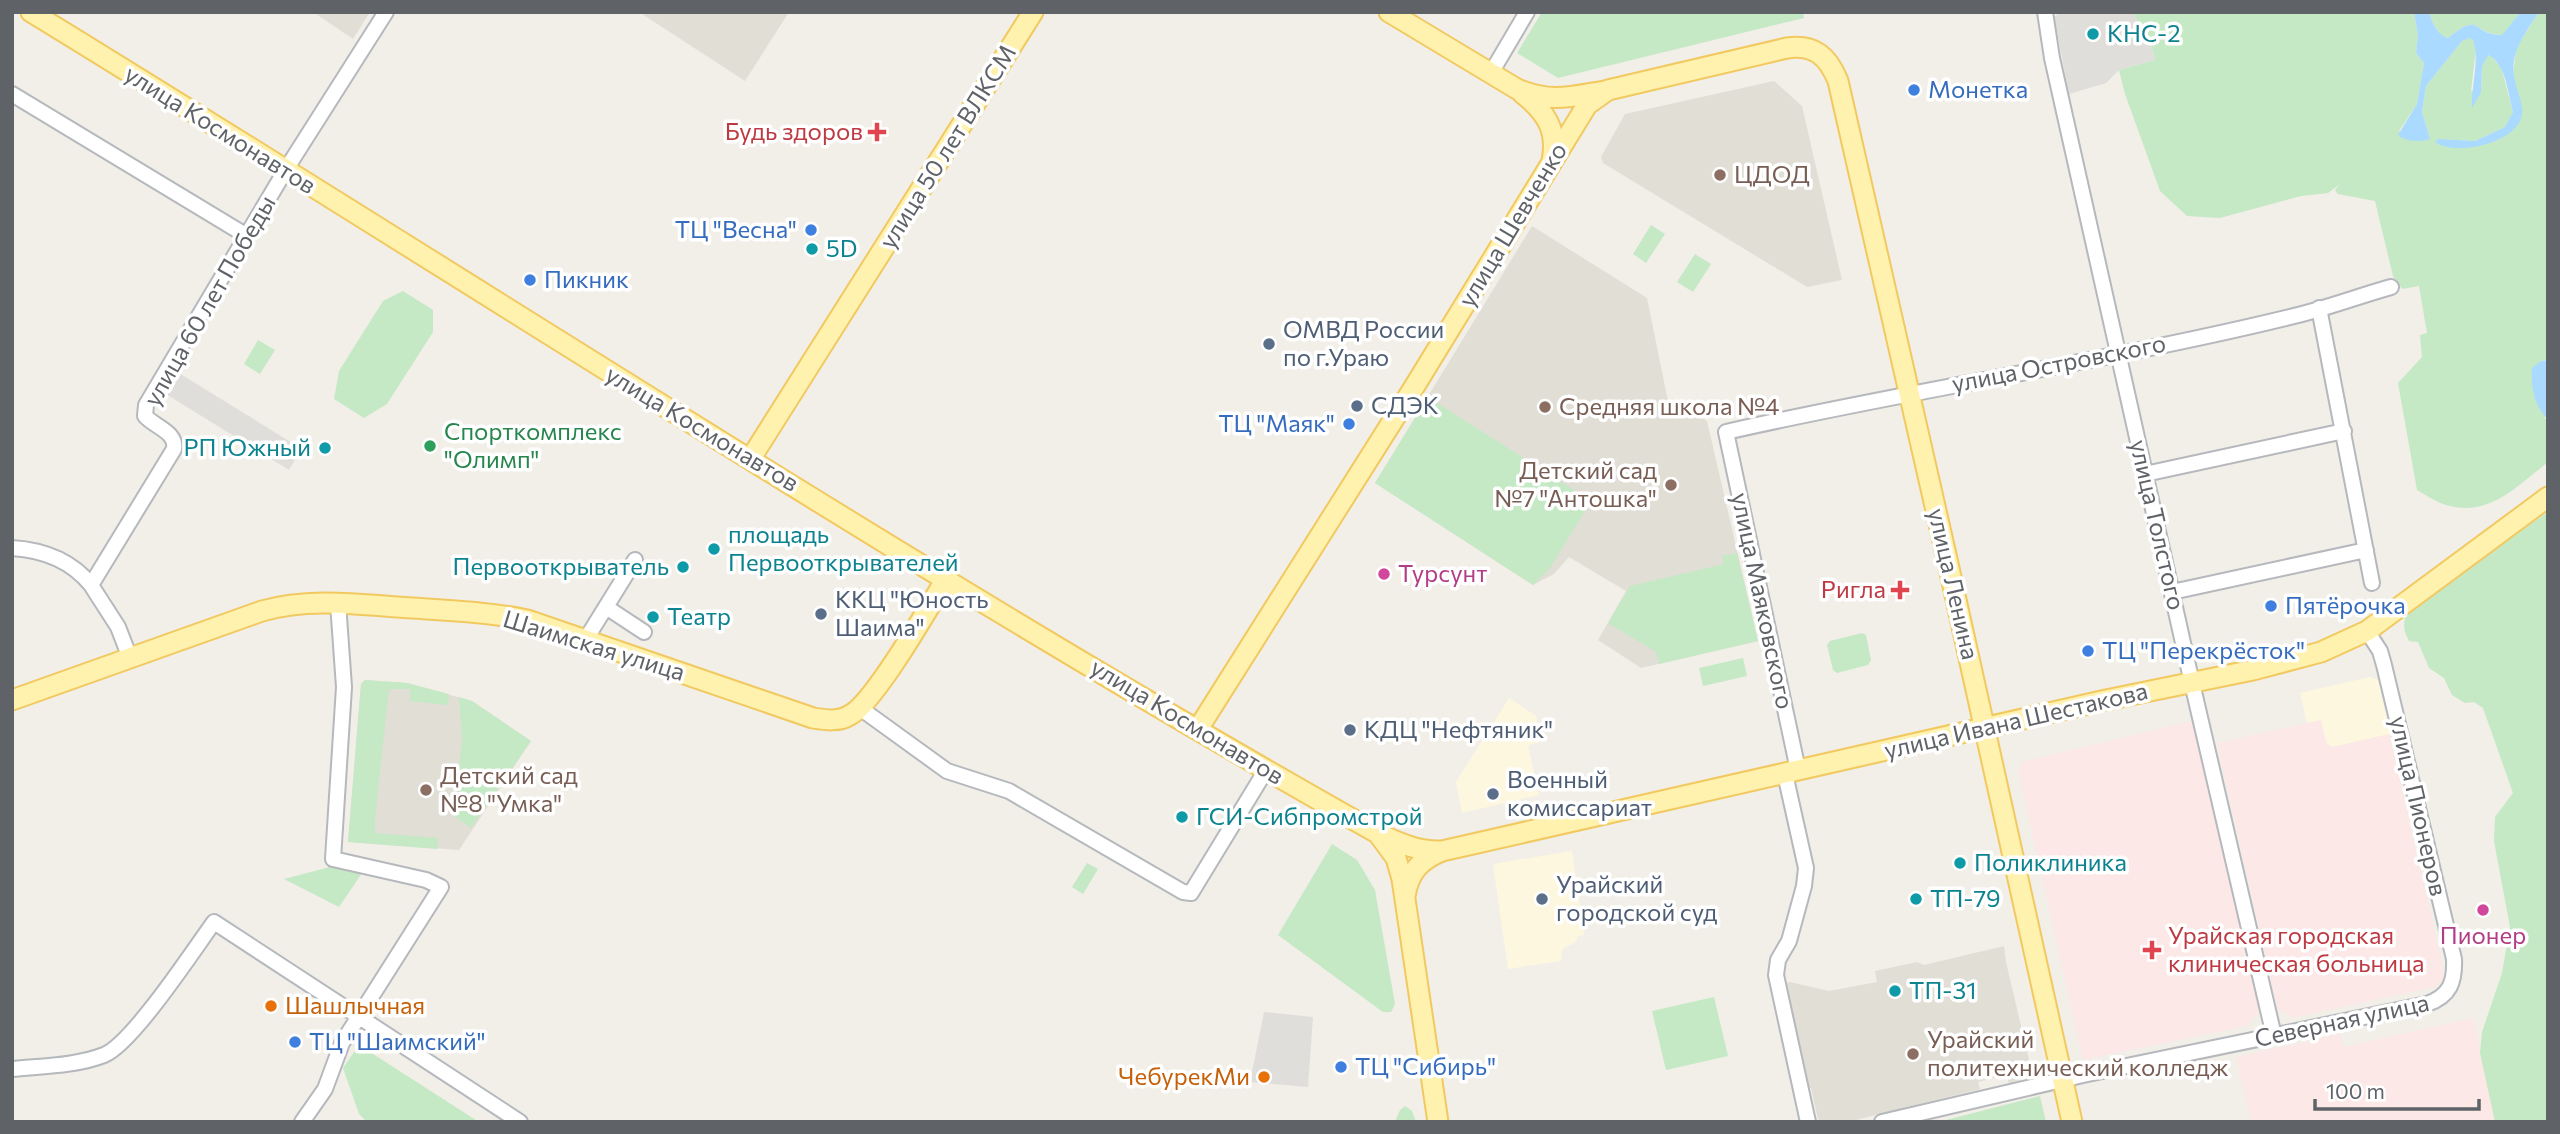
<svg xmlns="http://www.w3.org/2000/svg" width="2560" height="1134" font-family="Commissioner,sans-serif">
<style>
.commercial{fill:#fef7e0}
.industrial{fill:#e0deda}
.education{fill:#e1ded6}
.medical{fill:#fce8e6}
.green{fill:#c5e8c5}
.water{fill:#aadaff}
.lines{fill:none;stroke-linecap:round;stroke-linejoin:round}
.minor-casing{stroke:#b5b8bc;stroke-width:18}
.major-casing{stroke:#f2c960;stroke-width:23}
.minor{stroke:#fff;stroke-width:14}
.major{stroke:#fff2af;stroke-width:19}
.culture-dot{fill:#0f9aa8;stroke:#fff;stroke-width:2.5}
.shop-dot{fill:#3f7fe0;stroke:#fff;stroke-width:2.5}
.health-dot{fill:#e0444e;stroke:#fff;stroke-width:2.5}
.education-dot{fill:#8d6e63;stroke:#fff;stroke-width:2.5}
.service-dot{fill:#5c6f8a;stroke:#fff;stroke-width:2.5}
.leisure-dot{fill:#2e9e5b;stroke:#fff;stroke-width:2.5}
.hotel-dot{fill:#d1479c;stroke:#fff;stroke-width:2.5}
.food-dot{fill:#e8710a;stroke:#fff;stroke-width:2.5}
.labels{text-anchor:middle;stroke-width:7;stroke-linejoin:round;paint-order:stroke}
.culture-label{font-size:24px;fill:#0d838f;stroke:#fff;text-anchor:start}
.shop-label{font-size:24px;fill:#366cbe;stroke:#fff;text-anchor:start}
.street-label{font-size:24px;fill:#5f6368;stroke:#fff}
.health-label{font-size:24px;fill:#be3a42;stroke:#fff;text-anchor:end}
.education-label{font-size:24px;fill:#785e54;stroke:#fff;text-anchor:start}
.service-label{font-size:24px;fill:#4e5e75;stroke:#fff;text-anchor:start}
.leisure-label{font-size:24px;fill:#27864d;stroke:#fff;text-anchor:start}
.hotel-label{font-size:24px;fill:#b23c85;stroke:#fff;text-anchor:start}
.food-label{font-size:24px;fill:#c56008;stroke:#fff;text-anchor:start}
</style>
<rect width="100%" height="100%" fill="#f1efe8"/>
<path class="commercial" d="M2370 677 2378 680 2391 734 2333 747 2326 743 2321 721 2307 723 2300 693Z
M1509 698 1536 716 1541 742 1528 745 1539 795 1462 813 1456 782Z
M1572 851 1584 935 1578 936 1576 942 1562 949 1561 961 1508 969 1493 864Z"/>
<path class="industrial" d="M2061 12H2132L2149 38 2155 60 2119 70 2106 83 2069 94 2054 17Z
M174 370 302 449 289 470 161 391Z
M1264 1012 1313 1017 1308 1087 1250 1082Z"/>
<path class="education" d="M313 12H370L353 39Z
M639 12H789L745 81Z
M1774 81 1802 106 1842 280 1807 287 1603 163 1601 157 1625 114Z
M1532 226 1647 298 1671 416 1691 413 1707 421 1758 641 1641 668 1598 640 1626 591 1569 557 1554 574 1533 585 1375 483Z
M365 680 407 683 472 701 531 741 459 850 348 842 361 684Z
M2004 946 2006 962 2033 1077 2009 1083 2006 1075 1978 1082 1980 1089 1848 1122H1821L1818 1119 1811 1088H1805L1783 985 1790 982 1829 991 1877 982 1875 971 1917 962 1924 965Z"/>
<path class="medical" d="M2321 720 2326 743 2333 747 2389 734 2444 971 2443 978 2440 984 2434 987 2292 1018 2277 1007 2217 743Z
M2192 721 2260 1011 2246 1026 2083 1060 2018 771 2021 762Z
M2473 1018 2495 1122H2251L2236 1057 2340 1034 2344 1047Z"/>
<path class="green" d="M1542 12H1803L1804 18 1558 78 1517 53Z
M2132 12H2414L2418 35 2416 53 2424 63 2417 104 2399 131 2430 139 2422 112 2426 86 2462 41 2470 38 2473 40 2476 48 2471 91 2481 92 2482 66 2487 55 2491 56 2501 67 2513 112 2505 127 2475 141 2438 139 2490 143 2522 113 2513 75 2516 48 2539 12H2548V359L2541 361 2545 419H2548V462C2517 486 2489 518 2446 505 2436 502 2426 495 2417 490L2398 383 2422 357 2420 335 2427 333 2419 286 2402 289 2393 276 2375 201 2338 194 2335 190 2340 184 2328 193 2301 196 2220 218 2187 216 2160 191 2125 94 2119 70 2155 60 2149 38Z
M2429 12H2521L2503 35C2472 35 2481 10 2448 38 2437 35 2432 22 2429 12Z
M1651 225 1665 234 1646 263 1633 254Z
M1695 254 1711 264 1693 292 1677 282Z
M403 291 433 310V332L387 404 364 418 334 399 339 371 383 301Z
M258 340 275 350 260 374 244 364Z
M1428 397 1591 501 1550 568 1533 585 1375 483Z
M2548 512V1122H2495L2480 1053 2482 1032 2502 973 2510 927 2494 841 2495 817 2513 793 2483 708 2474 702 2465 703 2452 695 2444 678 2429 668 2418 642 2409 641C2402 628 2403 621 2409 608Z
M1737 553 1758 641 1659 664 1656 652 1608 623 1630 586 1724 564 1722 556Z
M1862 633 1866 635 1871 660 1868 665 1837 673 1833 670 1827 645 1830 641Z
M1743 658 1747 676 1703 686 1699 668Z
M365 680 407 683 449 694 448 705 410 701V689H389L375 819V833L438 838 437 849 348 842 361 684Z
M459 697 472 701 531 741 471 828 454 816 462 739Z
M1332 844 1357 860 1375 890 1395 1004 1391 1012H1383L1278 935Z
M1087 863 1098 869 1083 894 1072 887Z
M334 866 362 873 339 907 284 879Z
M1714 997 1728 1056 1666 1070 1652 1011Z
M359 1045 479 1122H480H367L359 1114 343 1068Z
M2040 1096 2046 1122H1938Z
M1405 1106 1412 1111 1416 1122H1395L1400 1110Z"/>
<path class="water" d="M2414 12H2429C2432 22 2437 35 2448 38 2482 10 2471 35 2502 35L2521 12H2539C2525 34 2508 54 2515 81 2517 90 2523 104 2522 113 2520 143 2455 157 2435 142L2438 139 2475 141 2505 127 2513 112C2508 94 2506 63 2488 55L2482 66 2481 92 2472 108C2471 86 2480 60 2473 40L2470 38 2462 41 2426 86 2422 112 2430 139C2421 142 2406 142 2398 135L2417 104 2424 63 2416 53 2418 35Z
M2548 360V419C2534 407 2531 386 2532 368L2541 361Z"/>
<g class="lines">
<g class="minor-casing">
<path id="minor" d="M2045 12 2052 58 2192 683 2274 1036
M1491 73 1527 12
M12 94 247 236
M2319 308 2372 583
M2145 474 2344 431
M12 548C44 550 71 560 91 585
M2172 592 2366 550
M606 607 644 632
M586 639 635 560
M130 658 118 627 91 585 174 449C177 432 155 427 145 416L146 405 285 171 386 12
M860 708 947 771 1009 791 1183 892 1191 893 1266 770
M1798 770 1726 432C1914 389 2106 362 2294 316 2327 308 2359 296 2391 287
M1785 774 1806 868 1804 886 1789 941 1778 960 1776 975 1808 1122
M12 1069C41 1066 76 1066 104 1055 132 1044 193 951 214 922L520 1122
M302 1122 325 1089 342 1043 441 887 426 880 333 859 344 687 338 603
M1882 1122 2083 1075 2427 1004C2450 996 2455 982 2454 959L2384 665 2380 651 2367 631"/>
</g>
<g class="major-casing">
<path id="major" d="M31 12C480 287 920 576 1379 834 1399 843 1419 852 1442 851
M1389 12 1517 89C1551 103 1569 97 1604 91
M1523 94C1546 112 1558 130 1552 161
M751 458 1033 12
M12 700 262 611C312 597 362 605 413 608 451 611 490 612 527 620L813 718C826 720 839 722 850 715 874 703 929 607 946 579
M1198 729 1416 384 1587 105 1608 90 1787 48C1814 44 1828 56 1838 81L1947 559 2072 1122
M1379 835 1396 858 1402 879 1438 1122
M1405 896C1409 872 1420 860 1442 851L2106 700 2253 670 2321 652 2367 631 2548 497"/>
</g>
<use href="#minor" class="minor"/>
<use href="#major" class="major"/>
</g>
<g class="culture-dot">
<circle cx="2093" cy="34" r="7"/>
<circle cx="812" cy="249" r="7"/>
<circle cx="325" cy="448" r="7"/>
<circle cx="714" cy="549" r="7"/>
<circle cx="683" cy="567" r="7"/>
<circle cx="653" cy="617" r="7"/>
<circle cx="1182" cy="817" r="7"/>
<circle cx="1960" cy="863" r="7"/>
<circle cx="1916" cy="899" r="7"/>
<circle cx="1895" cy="991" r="7"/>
</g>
<g class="shop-dot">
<circle cx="1914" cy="90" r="7"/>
<circle cx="811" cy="230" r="7"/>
<circle cx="530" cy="280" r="7"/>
<circle cx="1349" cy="424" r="7"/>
<circle cx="2271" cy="606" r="7"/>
<circle cx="2088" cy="651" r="7"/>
<circle cx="295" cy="1042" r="7"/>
<circle cx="1341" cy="1067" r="7"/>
</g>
<g class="health-dot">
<path d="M873.5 121.5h7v7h7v7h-7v7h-7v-7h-7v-7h7z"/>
<path d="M1896.5 579.5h7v7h7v7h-7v7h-7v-7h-7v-7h7z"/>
<path d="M2148.5 939.5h7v7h7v7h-7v7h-7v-7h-7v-7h7z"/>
</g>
<g class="education-dot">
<circle cx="1720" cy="175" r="7"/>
<circle cx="1545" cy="407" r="7"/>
<circle cx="1671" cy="485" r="7"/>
<circle cx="426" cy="790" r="7"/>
<circle cx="1913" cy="1054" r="7"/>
</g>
<g class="service-dot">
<circle cx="1269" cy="344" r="7"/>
<circle cx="1357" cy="406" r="7"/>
<circle cx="821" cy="614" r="7"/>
<circle cx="1350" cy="730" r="7"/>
<circle cx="1493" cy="794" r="7"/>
<circle cx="1542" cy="899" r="7"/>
</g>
<circle class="leisure-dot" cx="430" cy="446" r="7"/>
<g class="hotel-dot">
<circle cx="1384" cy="574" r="7"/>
<circle cx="2483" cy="910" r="7"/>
</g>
<g class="food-dot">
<circle cx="271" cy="1006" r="7"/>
<circle cx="1264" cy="1077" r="7"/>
</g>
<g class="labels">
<g class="culture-label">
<text x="2107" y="42">КНС-2</text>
<text x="826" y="257">5D</text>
<text x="311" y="456" text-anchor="end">РП Южный</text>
<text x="728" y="543">площадь<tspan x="728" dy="28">Первооткрывателей</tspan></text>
<text x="669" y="575" text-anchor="end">Первооткрыватель</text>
<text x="667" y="625">Театр</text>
<text x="1196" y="825">ГСИ-Сибпромстрой</text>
<text x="1974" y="871">Поликлиника</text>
<text x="1930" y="907">ТП-79</text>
<text x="1909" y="999">ТП-31</text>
</g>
<g class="shop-label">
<text x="1928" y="98">Монетка</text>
<text x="797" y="238" text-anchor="end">ТЦ "Весна"</text>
<text x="544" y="288">Пикник</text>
<text x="1335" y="432" text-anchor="end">ТЦ "Маяк"</text>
<text x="2285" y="614">Пятёрочка</text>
<text x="2102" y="659">ТЦ "Перекрёсток"</text>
<text x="309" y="1050">ТЦ "Шаимский"</text>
<text x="1355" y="1075">ТЦ "Сибирь"</text>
</g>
<g class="street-label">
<text transform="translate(220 130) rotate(32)" y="8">улица Космонавтов</text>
<text transform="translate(948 147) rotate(-58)" y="8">улица 50 лет ВЛКСМ</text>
<text transform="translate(1513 225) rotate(-59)" y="8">улица Шевченко</text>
<text transform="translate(210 301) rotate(-60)" y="8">улица 60 лет Победы</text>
<text transform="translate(2059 364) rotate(-11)" y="8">улица Островского</text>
<text transform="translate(702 429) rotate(31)" y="8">улица Космонавтов</text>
<text transform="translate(2157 525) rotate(77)" y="8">улица Толстого</text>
<text transform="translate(1953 584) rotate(77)" y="8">улица Ленина</text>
<text transform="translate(1762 601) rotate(78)" y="8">улица Маяковского</text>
<text transform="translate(594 646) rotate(17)" y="8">Шаимская улица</text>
<text transform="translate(2016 721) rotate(-13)" y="8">улица Ивана Шестакова</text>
<text transform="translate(1187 722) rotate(31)" y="8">улица Космонавтов</text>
<text transform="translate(2418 806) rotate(77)" y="8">улица Пионеров</text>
<text transform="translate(2342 1021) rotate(-12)" y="8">Северная улица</text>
</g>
<g class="health-label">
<text x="863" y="140">Будь здоров</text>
<text x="1886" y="598">Ригла</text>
<text x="2168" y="944" text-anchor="start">Урайская городская<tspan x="2168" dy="28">клиническая больница</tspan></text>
</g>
<g class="education-label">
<text x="1734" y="183">ЦДОД</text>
<text x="1559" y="415">Средняя школа №4</text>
<text x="1657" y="479" text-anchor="end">Детский сад<tspan x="1657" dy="28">№7 "Антошка"</tspan></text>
<text x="440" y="784">Детский сад<tspan x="440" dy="28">№8 "Умка"</tspan></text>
<text x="1927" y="1048">Урайский<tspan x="1927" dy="28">политехнический колледж</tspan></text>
</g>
<g class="service-label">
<text x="1283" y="338">ОМВД России<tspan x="1283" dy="28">по г.Ураю</tspan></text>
<text x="1371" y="414">СДЭК</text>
<text x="835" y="608">ККЦ "Юность<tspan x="835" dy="28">Шаима"</tspan></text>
<text x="1364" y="738">КДЦ "Нефтяник"</text>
<text x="1507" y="788">Военный<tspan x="1507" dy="28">комиссариат</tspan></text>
<text x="1556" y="893">Урайский<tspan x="1556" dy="28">городской суд</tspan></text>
</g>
<g class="leisure-label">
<text x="444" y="440">Спорткомплекс<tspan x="444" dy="28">"Олимп"</tspan></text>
</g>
<g class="hotel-label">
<text x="1398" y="582">Турсунт</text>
<text x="2483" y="944" text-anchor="middle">Пионер</text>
</g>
<g class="food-label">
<text x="285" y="1014">Шашлычная</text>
<text x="1250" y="1085" text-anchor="end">ЧебурекМи</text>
</g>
</g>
<rect width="2560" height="1134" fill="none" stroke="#5f6368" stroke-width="28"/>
<path d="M2315 1099v10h164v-10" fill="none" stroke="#5f6368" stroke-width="3.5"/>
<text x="2326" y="1099" font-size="21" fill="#5f6368" stroke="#ffffff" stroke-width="5" paint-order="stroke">100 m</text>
</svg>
